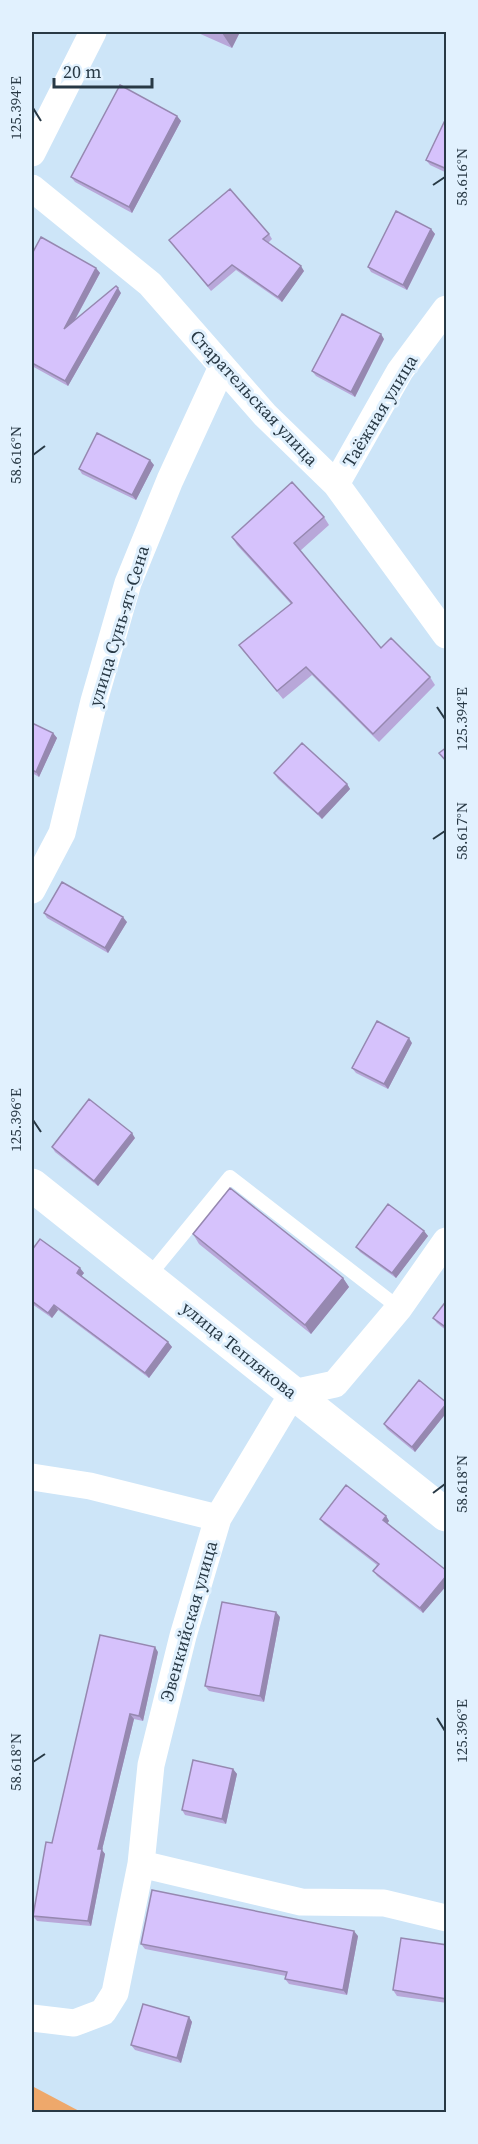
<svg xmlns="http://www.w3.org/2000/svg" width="478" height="2144" font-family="'Source Serif 4',serif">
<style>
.green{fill:#eea86b}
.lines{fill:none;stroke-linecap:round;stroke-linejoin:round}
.lane{stroke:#fff;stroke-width:14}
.street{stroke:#fff;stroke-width:27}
.secondary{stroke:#fff;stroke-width:33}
.wall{fill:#b8a7d9}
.shaded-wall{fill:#9688b0}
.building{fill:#d6c2fc;stroke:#9688b0;stroke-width:1.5}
.ticks{fill:none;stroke:#283945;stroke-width:2}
.labels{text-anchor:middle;stroke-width:6;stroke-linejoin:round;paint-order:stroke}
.street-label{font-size:18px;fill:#283945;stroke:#e1f1fe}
.neatline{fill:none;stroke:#283945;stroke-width:2}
.ticks-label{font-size:15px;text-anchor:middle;fill:#283945}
</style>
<rect width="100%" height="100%" fill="#cde5f8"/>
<path class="green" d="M32 2086 81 2112H32Z"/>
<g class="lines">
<path class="lane" d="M148 1277 230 1177 399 1308"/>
<path class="street" d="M32 153 93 32
M32 188 150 284 265 415 336 484 446 635
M336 484 400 371 446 309
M32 890 62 833 94 701 128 583 170 480 222 367
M32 1477 90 1486 218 1518
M141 1864 301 1902 384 1903 446 1918
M32 2018 74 2023 103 2012 115 1993 141 1864 151 1765 183 1636 218 1518 293 1393 335 1384 399 1308 446 1241"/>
<path class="secondary" d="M32 1185 446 1515"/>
</g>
<path class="wall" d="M196 32H240L232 48Z
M177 116 181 121 132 213 75 182 71 177Z
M447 116V173L430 165 426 160Z
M431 229 435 234 407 290 371 272 368 267Z
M269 234 272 239 268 243 304 271 282 302 236 270 211 291 169 240Z
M32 254 96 268 100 273 75 320 121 293 68 386 32 366Z
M384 339 355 397 316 376 312 371Z
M154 465 136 500 82 474 79 469Z
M324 517 329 525 300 551 381 648 430 677 435 685 379 742 312 675 283 699 239 645 291 604 237 545 232 537Z
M32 723 53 733 57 738 39 777 32 773Z
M274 773 347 784 350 789 322 819 278 779Z
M44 913 127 922 108 953 47 918Z
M412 1043 388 1089 356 1073 352 1068Z
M135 1138 98 1186 55 1152 52 1147Z
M424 1231 428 1236 396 1278 360 1252 356 1247Z
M193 1234 343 1278 349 1287 311 1334 199 1244Z
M32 1250 84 1273 81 1277 168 1342 172 1347 149 1378 58 1310 52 1318 32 1304Z
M447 1300V1331L437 1323 433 1318Z
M447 1402V1412L415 1452 387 1429 384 1424Z
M386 1516 389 1521 387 1523 447 1571V1585L423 1613 377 1576 373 1571 377 1565 324 1524 320 1519Z
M280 1617 264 1702 209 1691 205 1686Z
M158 1652 143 1721 134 1719 102 1850 105 1854 91 1926 37 1921 33 1916 52 1843Z
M233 1769 237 1774 226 1824 185 1815 182 1810Z
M358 1936 347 1995 289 1984 285 1979 286 1976 145 1949 141 1944Z
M447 1945V2003L397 1996 393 1990Z
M189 2017 192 2022 181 2063 135 2050 131 2045Z"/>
<path class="shaded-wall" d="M222 32H240L232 48 222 33Z
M177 116 181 121 132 213 129 207Z
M431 229 435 234 407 290 403 285Z
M301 266 304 271 282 302 278 297Z
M96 268 100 273 67 334 64 329Z
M118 288 121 293 68 386 65 381Z
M381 334 384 339 355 397 351 392Z
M150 460 154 465 136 500 132 495Z
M53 733 57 738 39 777 36 772Z
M347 784 350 789 322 819 318 814Z
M123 917 127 922 108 953 105 948Z
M409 1038 412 1043 388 1089 384 1084Z
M132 1133 135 1138 98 1186 94 1181Z
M424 1231 428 1236 396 1278 392 1273Z
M80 1268 84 1273 80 1278 77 1273Z
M343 1278 349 1287 311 1334 305 1325Z
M54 1305 58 1310 52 1318 48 1313Z
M168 1342 172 1347 149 1378 145 1373Z
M447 1403V1412L415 1452 412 1447Z
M386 1516 389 1521 386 1525 383 1520Z
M447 1575V1585L423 1613 420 1608Z
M276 1612 280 1617 264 1702 260 1696Z
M155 1647 158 1652 143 1721 139 1716Z
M130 1714 134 1719 102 1850 105 1854 91 1926 88 1921 98 1849Z
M233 1769 237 1774 226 1824 222 1819Z
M354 1931 358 1936 347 1995 343 1990Z
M189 2017 192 2022 181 2063 177 2058Z"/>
<path class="building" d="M120 85 177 116 129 207 71 177Z
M447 116V169L426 160Z
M230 189 269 234 263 239 301 266 278 297 232 265 208 286 169 240Z
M396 211 431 229 403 285 368 267Z
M41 237 96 268 64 329 116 286 118 288 65 381 32 363V254Z
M342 314 381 334 351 392 312 371Z
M97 433 150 460 132 495 79 469Z
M292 482 324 517 294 543 381 648 391 638 430 677 373 734 306 667 277 691 239 645 292 603 232 537Z
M32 723 53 733 36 772 32 770Z
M302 743 347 784 318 814 274 773Z
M447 747V762L439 753Z
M62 882 123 917 105 948 44 913Z
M377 1021 409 1038 384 1084 352 1068Z
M89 1099 132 1133 94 1181 52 1147Z
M230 1188 343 1278 305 1325 193 1234Z
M388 1204 424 1231 392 1273 356 1247Z
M40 1239 80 1268 77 1273 168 1342 145 1373 54 1305 48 1313 32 1301V1250Z
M447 1300V1328L433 1318Z
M419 1380 447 1403 412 1447 384 1424Z
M346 1485 386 1516 383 1520 447 1571V1575L420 1608 373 1571 379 1564 320 1519Z
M222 1602 276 1612 260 1696 205 1686Z
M100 1635 155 1647 139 1716 130 1714 98 1849H102L88 1921 33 1916 46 1842 52 1843Z
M193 1760 233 1769 222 1819 182 1810Z
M152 1890 354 1931 343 1990 285 1979 287 1972 141 1944Z
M401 1938 447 1945V1999L393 1990Z
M143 2004 189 2017 177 2058 131 2045Z"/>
<path class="ticks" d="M33 108 41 121M433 185 445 177M33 455 45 446M437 707 445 719M433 839 445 831M33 1120 41 1132M433 1493 445 1484M437 1718 445 1731M33 1762 45 1754"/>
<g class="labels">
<g class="street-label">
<text transform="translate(254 398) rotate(47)" y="6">Старательская улица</text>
<text transform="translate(380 411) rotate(-59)" y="6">Таёжная улица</text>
<text transform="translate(119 626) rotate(-73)" y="6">улица Сунь-ят-Сена</text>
<text transform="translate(239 1350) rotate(39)" y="6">улица Теплякова</text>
<text transform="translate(189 1621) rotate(-74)" y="6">Эвенкийская улица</text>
</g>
</g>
<rect width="478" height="2144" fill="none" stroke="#e1f1fe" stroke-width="66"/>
<path d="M54 78v9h98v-9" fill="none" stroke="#283945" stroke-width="3"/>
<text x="63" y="78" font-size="18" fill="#283945" stroke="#e1f1fe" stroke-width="4.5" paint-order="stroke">20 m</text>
<rect x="33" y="33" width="412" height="2078" class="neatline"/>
<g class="ticks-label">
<text transform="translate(16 108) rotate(-90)" y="5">125.394°E</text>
<text transform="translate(462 177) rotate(-90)" y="5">58.616°N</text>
<text transform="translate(16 455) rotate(-90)" y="5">58.616°N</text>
<text transform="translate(462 719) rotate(-90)" y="5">125.394°E</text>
<text transform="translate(462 831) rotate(-90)" y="5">58.617°N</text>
<text transform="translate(16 1120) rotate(-90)" y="5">125.396°E</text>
<text transform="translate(462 1484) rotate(-90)" y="5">58.618°N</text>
<text transform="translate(462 1731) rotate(-90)" y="5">125.396°E</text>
<text transform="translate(16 1762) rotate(-90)" y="5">58.618°N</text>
</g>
</svg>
